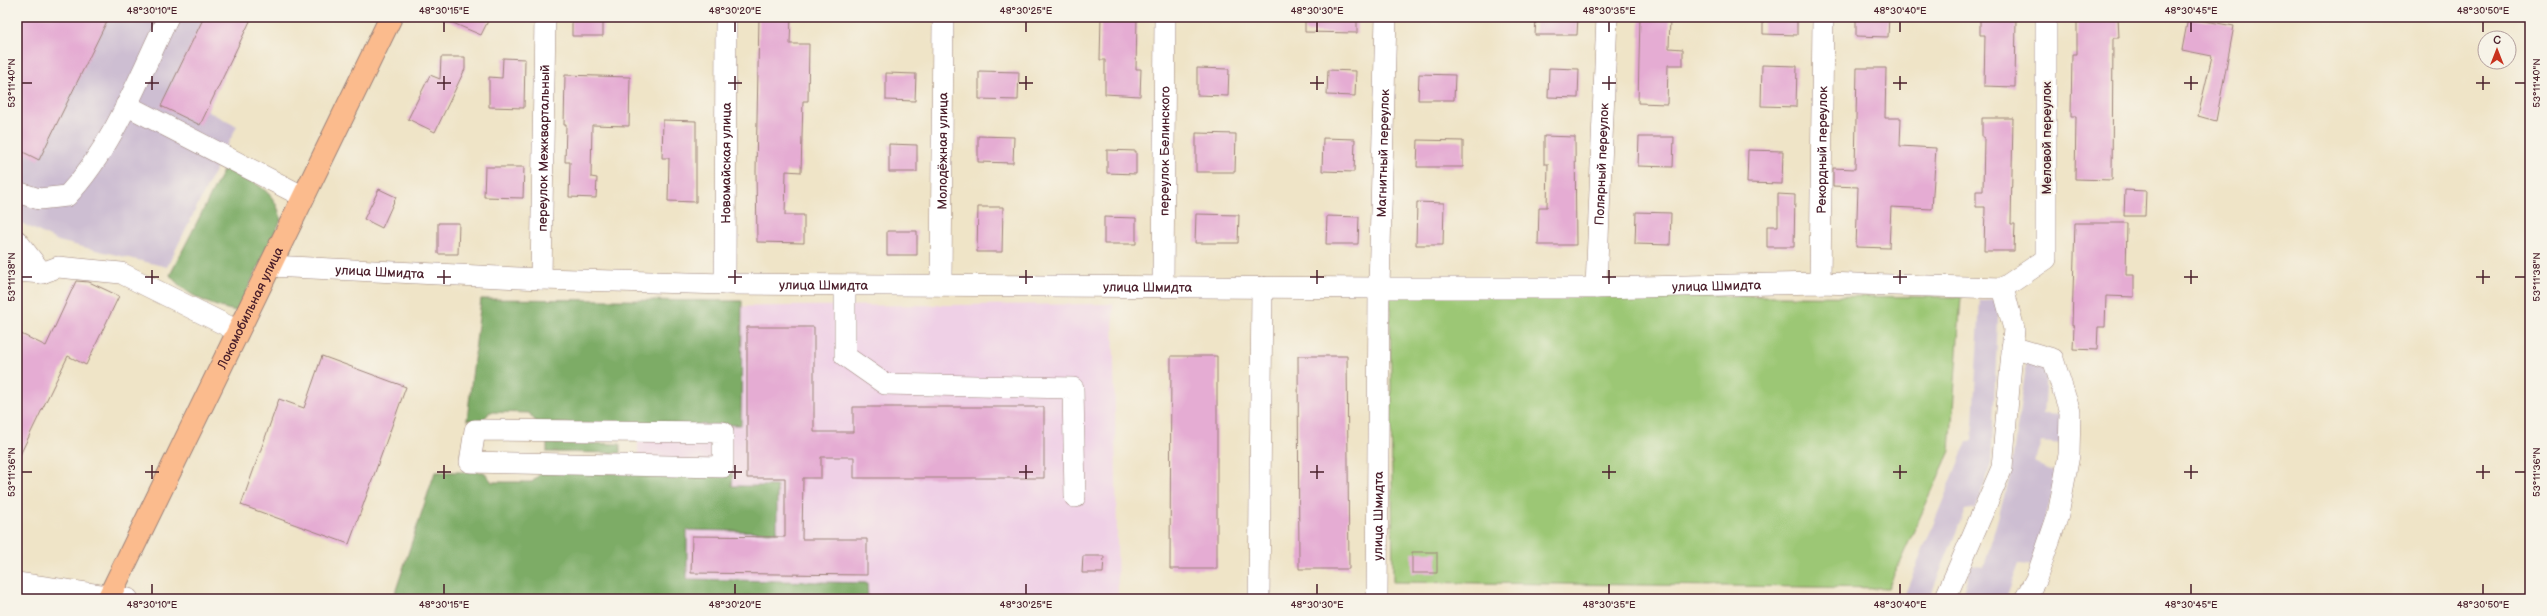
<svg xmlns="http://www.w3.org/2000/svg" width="2547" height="616" font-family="'Balsamiq Sans',sans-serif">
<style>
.built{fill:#efd0e6}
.industrial{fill:#cdbed2}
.green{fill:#9cc774;stroke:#737350}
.forest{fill:#7dac66;stroke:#646648}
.building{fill:#e5acd3}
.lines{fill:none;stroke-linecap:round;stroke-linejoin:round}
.minor-casing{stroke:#9c8279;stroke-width:22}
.major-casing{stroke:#9c8279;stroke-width:24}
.minor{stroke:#fff;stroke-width:21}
.major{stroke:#fbbb8d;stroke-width:22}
.ticks{fill:none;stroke:#4a1f2b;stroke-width:1.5}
.labels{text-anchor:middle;stroke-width:4;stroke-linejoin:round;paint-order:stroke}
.street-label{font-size:13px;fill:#4a1f2b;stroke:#f7f3e8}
.neatline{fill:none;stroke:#4a1f2b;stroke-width:1.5}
.ticks-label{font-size:10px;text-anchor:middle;fill:#4a1f2b}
</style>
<rect width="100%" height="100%" fill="#f7f3e8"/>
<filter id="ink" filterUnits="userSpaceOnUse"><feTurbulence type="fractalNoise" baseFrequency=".025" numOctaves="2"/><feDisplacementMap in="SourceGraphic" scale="8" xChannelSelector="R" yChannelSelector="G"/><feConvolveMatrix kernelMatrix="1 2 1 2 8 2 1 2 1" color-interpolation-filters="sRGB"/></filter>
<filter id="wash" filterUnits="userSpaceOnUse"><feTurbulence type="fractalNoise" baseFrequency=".012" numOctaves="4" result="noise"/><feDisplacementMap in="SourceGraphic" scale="16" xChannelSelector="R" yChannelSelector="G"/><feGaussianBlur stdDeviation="0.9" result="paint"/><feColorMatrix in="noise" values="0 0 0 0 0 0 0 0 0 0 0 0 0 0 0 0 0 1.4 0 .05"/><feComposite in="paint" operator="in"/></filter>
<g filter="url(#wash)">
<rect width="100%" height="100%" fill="#efe4c7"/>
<path class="built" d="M1113 304 1118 599H938L638 587V307Z"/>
<path class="industrial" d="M17 17H252L207 111 237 126 167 267 58 241 17 221Z
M1999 299 1991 464 1976 508 1965 510 1929 599H1903L1967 441H1972L1980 300Z
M2027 360 2047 363 2043 414 2063 415 2062 444 2041 442 2034 462 2058 474 2032 565 2019 564 2006 599H1961L1971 565 1984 567 2010 476Z"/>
<path class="green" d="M1390 294 1961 297 1950 451 1888 588 1393 582Z"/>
<path class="forest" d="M225 167C250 181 276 188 281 220L237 311C213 307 185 295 170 275Z
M481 299 742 301 741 425 537 423 529 413 490 412 483 420H467Z
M547 443 620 444V453L547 452Z
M435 472H484L492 482H532L541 473 733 474 732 486H777V532L687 530V579L867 583 868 599H455L394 596Z"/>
<g id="blocks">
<path class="building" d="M17 17H109L39 160 17 149Z
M204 17H252L200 125 161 106Z
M439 17H490L481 35Z
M572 17H603V36H572Z
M759 17H791L790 44H809L808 101H803L801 172 786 171 785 215H804V243L757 242 756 171Z
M1101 17H1137L1136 69H1141L1140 96 1105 94V60H1100Z
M1305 17H1357V33L1305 32Z
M1536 17H1578L1577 35H1535Z
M1640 17H1670L1669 48 1683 49V65H1668L1667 104 1638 103Z
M1763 17H1797V35L1763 34Z
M1856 17H1889L1888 37 1856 36Z
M1980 17H2016L2015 87 1984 86 1985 35H1980Z
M2077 17H2118L2119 38H2113L2112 180 2075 179 2076 116H2071L2072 54H2077Z
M2188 18 2234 26 2216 121 2198 116 2212 56 2182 50Z
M441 57H465V69L435 132 408 119 430 75 440 79Z
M503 58 525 59 524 108 489 107V77L502 78Z
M1762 65 1797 66 1796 107 1761 106Z
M1197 68 1229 69 1228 96 1197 95Z
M1549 68 1579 69 1578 98 1548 97Z
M1857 68H1886L1885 118H1901L1900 146 1936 148 1932 209 1891 207 1889 248 1856 247 1858 187 1833 186V168L1855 169Z
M1328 70 1356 71 1355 96 1327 95Z
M979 71 1019 72 1018 100 979 99Z
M886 73 916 74 915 101 886 100Z
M1419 74 1455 75 1454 100H1418Z
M565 75 630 77 629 126 592 125 591 177 597 178 596 198 569 197 570 162H565L566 125H564Z
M1982 118H2013L2011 224H2015L2014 251H1984L1985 207H1976V191H1983L1984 137H1982Z
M663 120 696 121V202L668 201 669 158H662Z
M1196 133 1236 134 1235 172H1196Z
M978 136 1014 137 1013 163 978 162Z
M1544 136 1575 137 1576 245H1538L1539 207H1547L1548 164H1544Z
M1639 137H1674L1673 167 1638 166Z
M1323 138 1355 139 1354 172 1322 171Z
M1418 140 1463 141V167H1417Z
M889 144 917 145V172H889Z
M1107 150 1136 151V174L1107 173Z
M1748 150 1783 151 1782 184 1747 183Z
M485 167H524L523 198 484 197Z
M379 189 396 197 382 228 364 219Z
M2125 190 2146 191 2145 216H2124Z
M1778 194 1795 195 1794 247H1767V226H1778Z
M1417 202 1444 203 1443 245H1416Z
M978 207H1003L1002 252H977Z
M1636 212 1671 213 1670 245 1635 244Z
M1196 214 1239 215 1238 243H1195Z
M1327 216 1359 217 1358 244H1326Z
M1104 217 1136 218V244H1104Z
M438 223H459L458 254H438Z
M2075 223H2127L2126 275H2134V297L2106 296 2105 327H2098L2097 350 2073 349 2074 326H2072Z
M887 231H917V255H887Z
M76 281 89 282 119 296 86 365 68 356 17 461V332L46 346Z
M747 327H814V432H853V407H1044V478H854V457H821V478H803L802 539H867V575L691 573 692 536 785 537V478H747Z
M322 356 406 387 349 544 241 505 279 399 304 408Z
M1171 356H1217V569H1170Z
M1298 356H1347L1349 569H1299Z
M1412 552H1437V573H1412Z
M1083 556H1104L1103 573H1082Z"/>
</g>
</g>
<g filter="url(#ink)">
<use href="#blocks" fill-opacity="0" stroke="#9c8279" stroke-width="1"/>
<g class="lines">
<g class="minor-casing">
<g id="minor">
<path d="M126 105 304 197"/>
<path d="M17 192 39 199 67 196C113 147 139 78 168 17"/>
<path d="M17 241 42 273"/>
<path id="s1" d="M270 266 541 279 725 284 1379 288H1596L1820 283 2003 288 2046 259V17"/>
<path d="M17 271 42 273 58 267 121 273 238 331"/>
<path id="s2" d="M541 279 545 17"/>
<path id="s3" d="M1820 283 1823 17"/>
<path id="s4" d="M725 284 726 17"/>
<path d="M845 285V356L885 384 1073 388 1075 497"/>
<path id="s5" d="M941 285 943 17"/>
<path id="s6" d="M1163 285 1165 17"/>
<path id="s7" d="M1596 288 1607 17"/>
<path d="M2012 347 2053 359 2070 412 2069 455 2058 515 2036 579 2025 599"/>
<path d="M475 430 723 432V467L470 462Z"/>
<path d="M17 583 128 599"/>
<path d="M1259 599 1262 287"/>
<path id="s8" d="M1377 599 1379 288 1386 17"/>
<path d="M1945 599 2002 468 2014 329 2003 288"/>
</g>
</g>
<g class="major-casing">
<g id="major">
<path id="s9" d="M108 599 391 17"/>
</g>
</g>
<use href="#minor" class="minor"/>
<use href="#major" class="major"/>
</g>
</g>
<path class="ticks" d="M152 22V32M444 22V32M735 22V32M1026 22V32M1317 22V32M1609 22V32M1900 22V32M2191 22V32M2483 22V32M152 76V90M444 76V90M735 76V90M1026 76V90M1317 76V90M1609 76V90M1900 76V90M2191 76V90M2483 76V90M22 83H32M145 83H159M437 83H451M728 83H742M1019 83H1033M1310 83H1324M1602 83H1616M1893 83H1907M2184 83H2198M2476 83H2490M2515 83H2525M152 270V284M444 270V284M735 270V284M1026 270V284M1317 270V284M1609 270V284M1900 270V284M2191 270V284M2483 270V284M22 277H32M145 277H159M437 277H451M728 277H742M1019 277H1033M1310 277H1324M1602 277H1616M1893 277H1907M2184 277H2198M2476 277H2490M2515 277H2525M152 465V479M444 465V479M735 465V479M1026 465V479M1317 465V479M1609 465V479M1900 465V479M2191 465V479M2483 465V479M22 472H32M145 472H159M437 472H451M728 472H742M1019 472H1033M1310 472H1324M1602 472H1616M1893 472H1907M2184 472H2198M2476 472H2490M2515 472H2525M152 584V594M444 584V594M735 584V594M1026 584V594M1317 584V594M1609 584V594M1900 584V594M2191 584V594M2483 584V594"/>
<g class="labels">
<g class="street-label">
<text transform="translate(2046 138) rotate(-90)" y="5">Меловой переулок</text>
<text dy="5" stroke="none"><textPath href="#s2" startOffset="131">переулок Межквартальный</textPath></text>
<text dy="5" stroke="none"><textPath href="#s3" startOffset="133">Рекордный переулок</textPath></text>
<text dy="5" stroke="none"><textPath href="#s5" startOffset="134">Молодёжная улица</textPath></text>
<text dy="5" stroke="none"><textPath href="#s6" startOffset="134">переулок Белинского</textPath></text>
<text dy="5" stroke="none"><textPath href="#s8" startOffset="446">Магнитный переулок</textPath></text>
<text dy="5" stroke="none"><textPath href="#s4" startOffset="121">Новомайская улица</textPath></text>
<text dy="5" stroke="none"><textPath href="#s7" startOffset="124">Полярный переулок</textPath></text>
<text dy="5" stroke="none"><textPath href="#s1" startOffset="110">улица Шмидта</textPath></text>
<text dy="5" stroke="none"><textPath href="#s1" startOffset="554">улица Шмидта</textPath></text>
<text dy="5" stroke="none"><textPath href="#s1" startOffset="1447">улица Шмидта</textPath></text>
<text dy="5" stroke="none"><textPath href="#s1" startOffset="878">улица Шмидта</textPath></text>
<text dy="5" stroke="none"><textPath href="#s9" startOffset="324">Локомобильная улица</textPath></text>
<text dy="5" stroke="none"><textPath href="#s8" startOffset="83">улица Шмидта</textPath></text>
</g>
</g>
<rect width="2547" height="616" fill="none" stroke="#f7f3e8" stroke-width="44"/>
<g transform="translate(2497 50)"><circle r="19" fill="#f7f3e8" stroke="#b29e9c"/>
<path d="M0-3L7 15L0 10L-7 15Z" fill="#c8321e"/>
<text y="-6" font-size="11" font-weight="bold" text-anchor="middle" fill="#4a1f2b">С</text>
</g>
<rect x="22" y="22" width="2503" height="572" class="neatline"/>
<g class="ticks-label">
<text x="152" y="14">48°30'10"E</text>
<text x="444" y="14">48°30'15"E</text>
<text x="735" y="14">48°30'20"E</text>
<text x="1026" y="14">48°30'25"E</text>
<text x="1317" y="14">48°30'30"E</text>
<text x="1609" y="14">48°30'35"E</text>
<text x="1900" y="14">48°30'40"E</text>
<text x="2191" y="14">48°30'45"E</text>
<text x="2483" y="14">48°30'50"E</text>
<text transform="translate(11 83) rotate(-90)" y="4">53°11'40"N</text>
<text transform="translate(2536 83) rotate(-90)" y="4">53°11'40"N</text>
<text transform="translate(11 277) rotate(-90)" y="4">53°11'38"N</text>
<text transform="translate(2536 277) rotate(-90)" y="4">53°11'38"N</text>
<text transform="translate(11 472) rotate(-90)" y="4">53°11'36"N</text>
<text transform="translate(2536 472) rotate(-90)" y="4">53°11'36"N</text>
<text x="152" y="608">48°30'10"E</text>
<text x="444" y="608">48°30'15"E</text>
<text x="735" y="608">48°30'20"E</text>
<text x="1026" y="608">48°30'25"E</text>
<text x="1317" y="608">48°30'30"E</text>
<text x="1609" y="608">48°30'35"E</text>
<text x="1900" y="608">48°30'40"E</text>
<text x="2191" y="608">48°30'45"E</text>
<text x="2483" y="608">48°30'50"E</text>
</g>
</svg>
